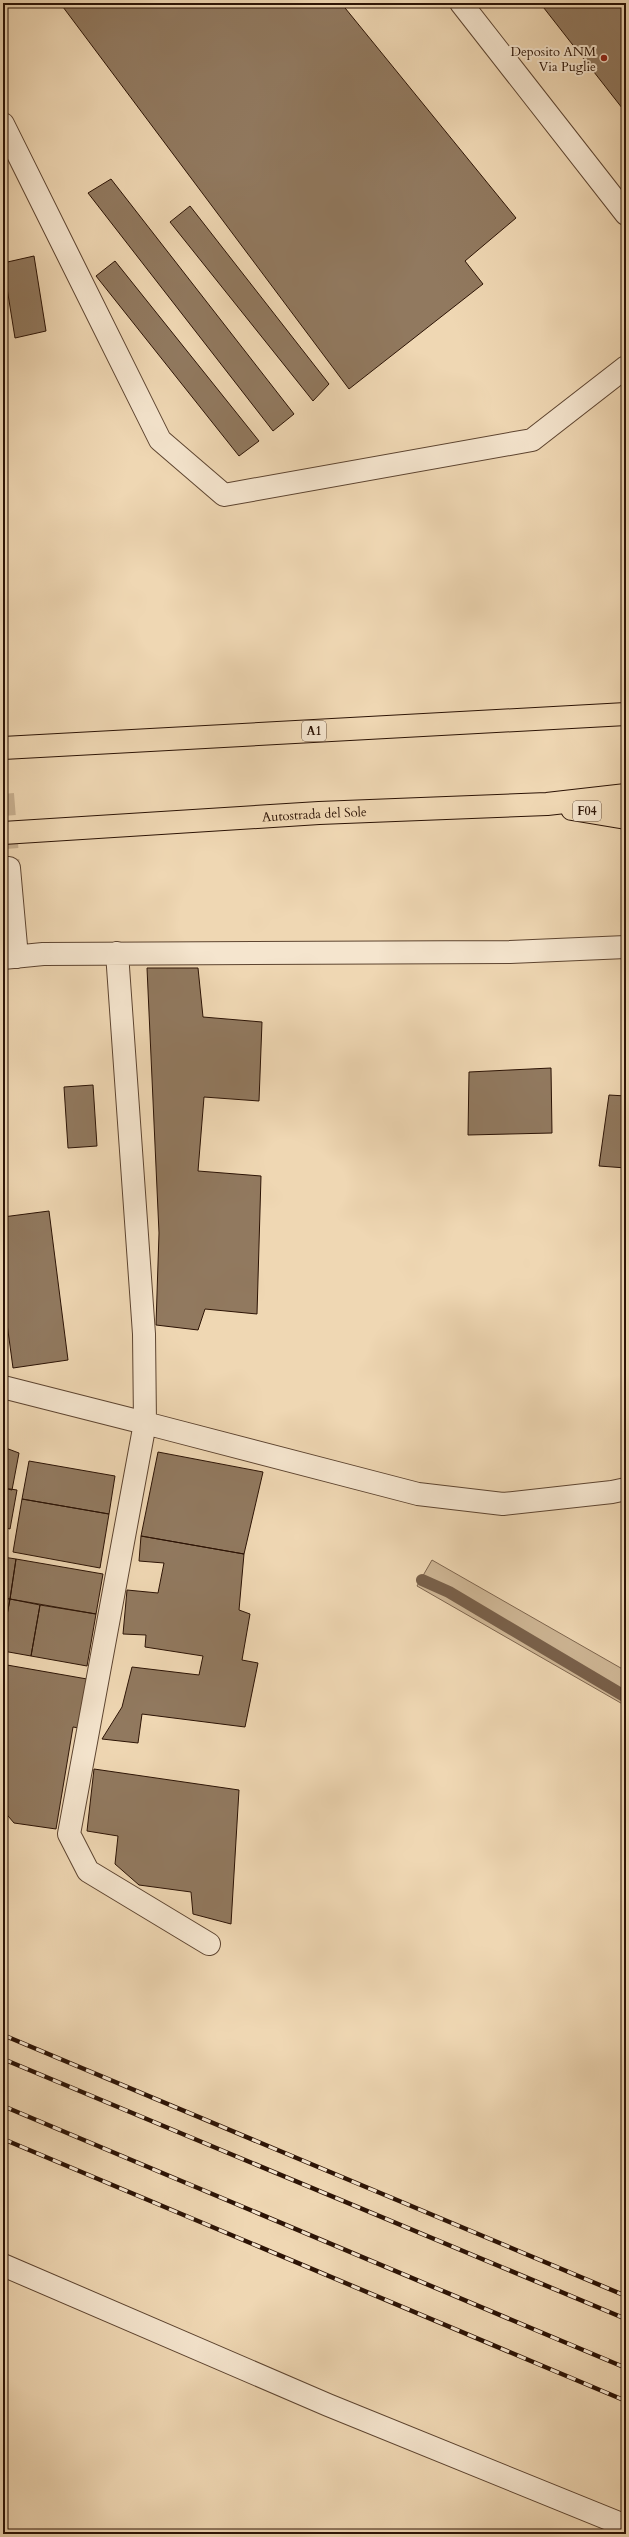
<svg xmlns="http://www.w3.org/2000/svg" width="629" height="2537" font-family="Cardo,serif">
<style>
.green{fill:#ceb695;stroke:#7d644d}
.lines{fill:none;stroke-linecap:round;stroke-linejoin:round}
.stream{stroke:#79604a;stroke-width:12}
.building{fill:#91795f;stroke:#2c1305}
.minor-tunnel{stroke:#c8b090;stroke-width:22;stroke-dasharray:22 11;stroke-linecap:butt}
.minor-casing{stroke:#5d4430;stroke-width:24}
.highway-casing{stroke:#2c1305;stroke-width:24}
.minor{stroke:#f5e5ce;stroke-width:22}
.highway{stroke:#efd7b3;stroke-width:22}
.rail-casing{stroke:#2c1305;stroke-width:4.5}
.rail{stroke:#f5e5ce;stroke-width:3;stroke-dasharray:9;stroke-linecap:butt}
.poi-dot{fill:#8f2418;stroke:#f5e5ce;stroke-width:1.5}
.labels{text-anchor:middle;stroke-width:4;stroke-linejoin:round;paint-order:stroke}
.shield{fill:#f5e5ce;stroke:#685241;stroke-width:1}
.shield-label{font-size:12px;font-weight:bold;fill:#2c1305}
.poi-label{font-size:13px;fill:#2c1305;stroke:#f5e5ce;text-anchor:end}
.street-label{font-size:13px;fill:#2c1305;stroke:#f5e5ce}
</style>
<rect width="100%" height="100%" fill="#efd7b3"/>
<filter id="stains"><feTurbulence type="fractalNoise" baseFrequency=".005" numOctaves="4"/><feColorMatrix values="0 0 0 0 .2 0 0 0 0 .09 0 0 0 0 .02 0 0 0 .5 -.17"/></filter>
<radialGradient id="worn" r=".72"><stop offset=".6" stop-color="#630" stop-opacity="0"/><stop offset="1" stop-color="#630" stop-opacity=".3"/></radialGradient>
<path class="green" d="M432 1560 626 1671V1706L417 1586Z"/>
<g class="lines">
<path class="stream" d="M422 1580 449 1592 626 1697"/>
</g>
<path class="building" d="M60 3H341L516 218 465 261 483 284 349 389Z
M540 3H626V113Z
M111 179 294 414 273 431 88 193Z
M190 206 329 384 313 401 170 222Z
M34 256 46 331 15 338 3 263Z
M115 261 259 441 239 456 96 276Z
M147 968H198L203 1017 262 1022 259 1101 204 1097 198 1171 261 1176 257 1314 205 1309 198 1330 156 1325 159 1233Z
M551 1068 552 1133 468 1135 469 1072Z
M93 1085 97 1146 68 1148 64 1087Z
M609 1095 626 1096V1168L599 1166Z
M49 1211 68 1360 13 1368 3 1294V1217Z
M3 1447 19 1453 12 1490 3 1488Z
M158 1452 263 1472 244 1554 141 1536Z
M29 1461 115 1476 109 1514 22 1499Z
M3 1488 17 1490 10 1529 3 1527Z
M22 1499 109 1514 100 1568 13 1552Z
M141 1536 244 1554 239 1610 250 1614 242 1660 258 1663 245 1727 142 1714 138 1743 102 1739 122 1707 132 1667 199 1675 203 1656 145 1647 146 1635 123 1634 127 1590 158 1593 164 1563 139 1561Z
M3 1557 16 1559 10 1599 3 1598Z
M16 1559 103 1574 96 1614 10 1599Z
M3 1598 10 1599 3 1637Z
M10 1599 40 1605 31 1656 3 1651V1637Z
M40 1605 96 1614 87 1666 31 1656Z
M7 1665 87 1679 79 1728 73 1727 56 1829 14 1823 3 1810V1688Z
M94 1769 239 1790 231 1924 193 1914 191 1892 139 1885 115 1864 118 1836 87 1831Z"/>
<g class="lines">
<path class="minor-tunnel" d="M3 794 9 868"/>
<g class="minor-casing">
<path id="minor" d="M461 3 626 214
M3 124 160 440 224 495 532 440 626 367
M9 868 17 957
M3 958 43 954 510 952 626 947
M3 1387 145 1423 144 1334 117 953
M209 1944 88 1871 69 1834 145 1423 418 1494 503 1504 612 1492 626 1489
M3 2265 328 2405 626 2526"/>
</g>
<g class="highway-casing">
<g id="highway">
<path d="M3 748 626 714"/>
<path d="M572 809 626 818"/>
<path id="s1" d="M3 833 319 813 547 804 626 795"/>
</g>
</g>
<use href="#minor" class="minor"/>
<use href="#highway" class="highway"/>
<g class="rail-casing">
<path id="rail" d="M3 2035 626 2296
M3 2059 626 2319
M3 2106 626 2368
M3 2139 626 2401"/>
</g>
<use href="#rail" class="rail"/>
</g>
<circle class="poi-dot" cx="604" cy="58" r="4"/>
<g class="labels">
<g class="shield">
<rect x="302" y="721" width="24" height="20" rx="3"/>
<rect x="573" y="801" width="28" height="20" rx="3"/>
</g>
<g class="shield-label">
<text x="314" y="735">A1</text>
<text x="587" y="815">F04</text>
</g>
<g class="poi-label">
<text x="596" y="56">Deposito ANM<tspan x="596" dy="15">Via Puglie</tspan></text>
</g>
<g class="street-label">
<text dy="5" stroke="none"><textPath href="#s1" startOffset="312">Autostrada del Sole</textPath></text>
</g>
</g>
<rect width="629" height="2537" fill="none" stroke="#efd7b3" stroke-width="16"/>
<rect x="4" y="4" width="621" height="2529" fill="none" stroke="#2c1305" stroke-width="2"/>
<rect x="8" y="8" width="613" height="2521" fill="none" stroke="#2c1305"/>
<rect width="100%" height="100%" filter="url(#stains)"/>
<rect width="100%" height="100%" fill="url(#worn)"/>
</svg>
